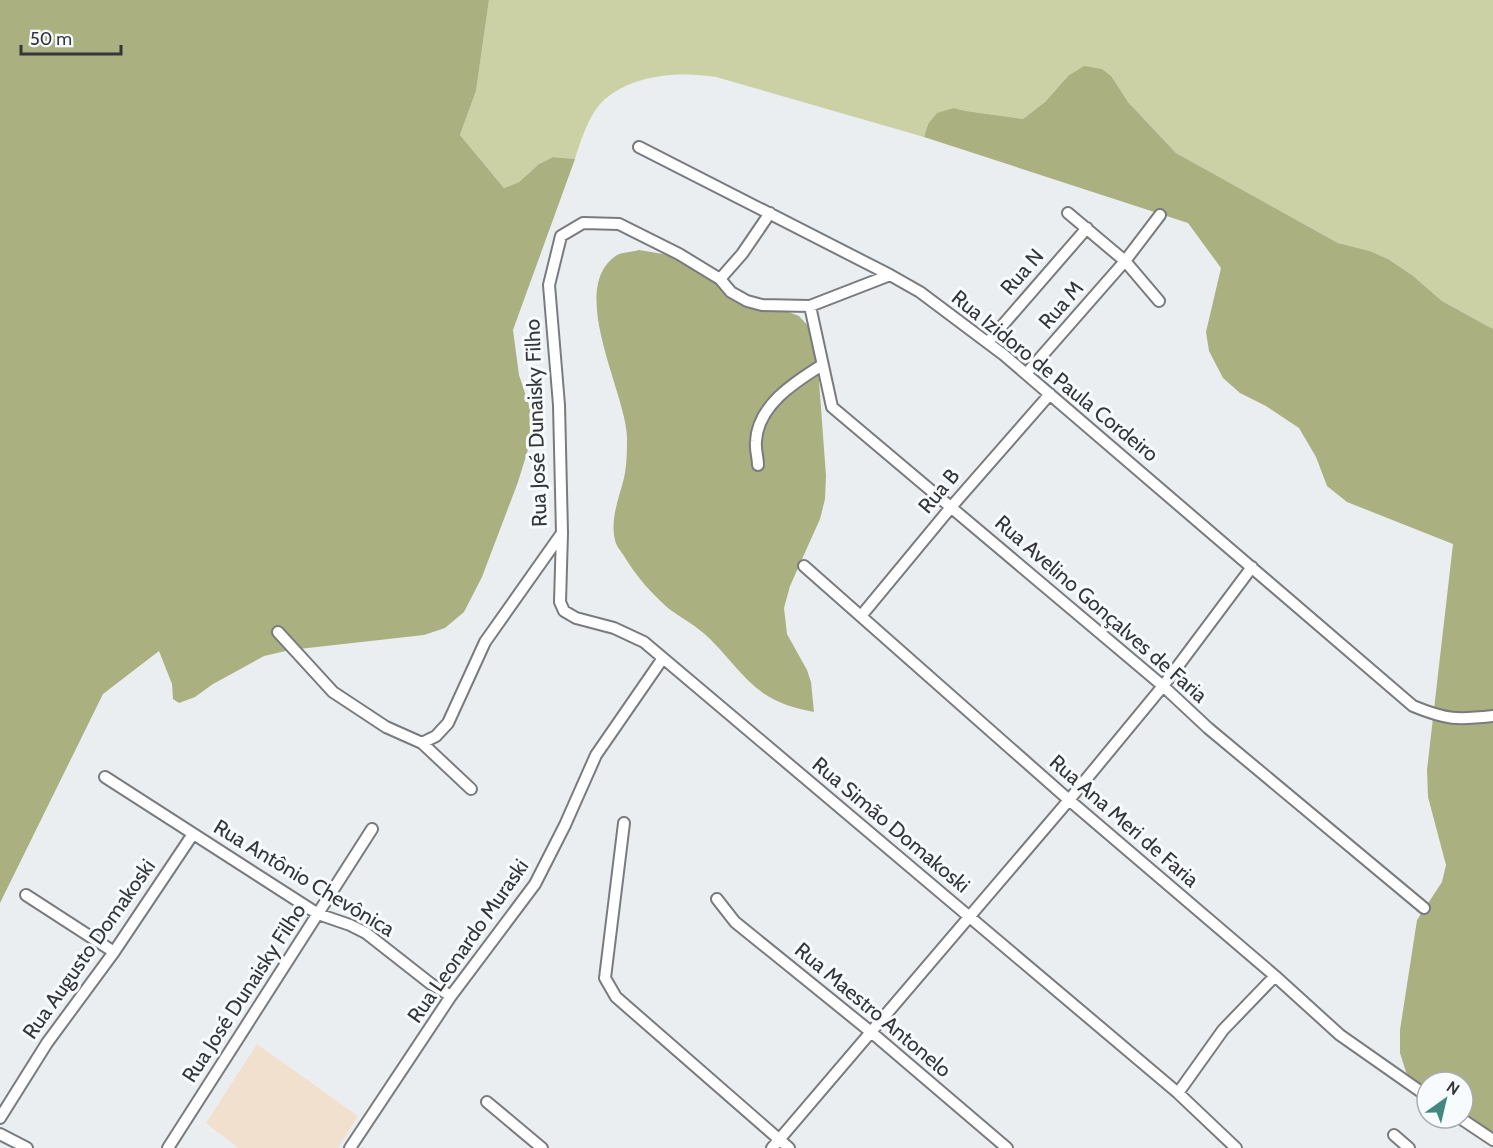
<svg xmlns="http://www.w3.org/2000/svg" width="1493" height="1148" font-family="Cabin,sans-serif">
<style>
.education{fill:#f2e0cf}
.green{fill:#ccd1a5}
.forest{fill:#abb080}
.lines{fill:none;stroke-linecap:round;stroke-linejoin:round}
.street-casing{stroke:#797b7e;stroke-width:14}
.street{stroke:#fff;stroke-width:10}
.labels{text-anchor:middle;stroke-width:6;stroke-linejoin:round;paint-order:stroke}
.street-label{font-size:21px;fill:#353637;stroke:#f8fbfe}
</style>
<rect width="100%" height="100%" fill="#ebeef1"/>
<path class="education" d="M257 1044 358 1116 338 1148H238L206 1123Z"/>
<path class="green" d="M489 0H1493V329L1442 301 1412 275 1388 259 1370 251 1338 243 1176 153 1128 102 1112 77 1068 76 1045 102 1023 119 966 111 954 108 928 124 924 137 716 77C680 71 633 74 604 100 589 114 581 140 575 159L553 157 539 164 519 182 504 188 460 135 476 91Z"/>
<path class="forest" d="M0 0H489L476 91 460 135 504 188 519 182 539 164 553 157 575 159 513 330 519 375 530 408V443L518 482 482 577 464 612 445 628 424 635 290 650 264 656 213 684 195 697 179 703 173 699 172 684 159 651 103 694 0 903Z
M1084 66 1102 69 1112 77 1128 102 1176 153 1338 243 1370 251 1388 259 1412 275 1442 301 1493 329V1132L1452 1118H1463V1082H1427V1101L1425 1100 1406 1072 1400 1053V1030L1417 920 1442 882 1446 865 1428 797 1427 770 1453 544 1347 502 1327 486 1316 457 1299 428 1266 406 1240 393 1223 378 1209 351 1206 332 1221 268 1188 223 924 137 928 124 937 113 954 108 966 111 1023 119 1045 102 1068 76Z
M639 250 663 254 697 265 755 299 799 316 810 328 818 367 826 476 825 499 820 519 790 586 784 608 787 634 807 670 811 682 814 712C795 708 779 704 763 693 742 678 727 655 709 638 697 626 681 618 668 608 651 593 636 576 624 556 621 551 616 546 615 540 610 519 619 498 624 478 627 465 627 449 627 437 626 392 566 288 617 255 623 252 632 252 639 250Z"/>
<g class="lines">
<g class="street-casing">
<path id="street" d="M639 147 890 275 920 292 1004 355 1413 706C1447 720 1457 720 1493 716
M1068 213 1125 261 1159 301
M720 279 742 254 770 213
M810 306 832 407 1163 686 1208 728 1424 908
M988 342 1087 228
M1026 374 1125 261 1160 215
M758 465C758 458 755 449 756 441 758 405 795 382 822 365
M562 533 560 602 564 611 576 618 614 628 644 642 1178 1093 1236 1148
M804 566 1069 800 1275 976 1340 1035 1427 1096
M861 616 952 506 1050 394
M278 632 333 692 386 727 422 743 471 789
M422 743 436 736 448 723 485 642 562 533 559 405 549 285 561 236 583 223 619 224 679 254 720 279 731 292 747 301 762 305 810 306 890 275
M105 777 318 914 350 925 366 933 431 984 451 996
M624 823 605 978 616 997 789 1148
M26 895 114 952
M717 899 735 922 871 1032 1007 1148
M1178 1093 1223 1030 1275 976
M487 1102 542 1148
M0 1118 47 1043 114 952 193 834
M1460 1118 1493 1140
M0 1134 27 1148
M1394 1135 1409 1148
M168 1148 372 829
M350 1148 451 996 535 884 565 825 596 755 663 658
M772 1148 1069 800 1163 686 1252 567"/>
</g>
<use href="#street" class="street"/>
</g>
<g class="labels">
<g class="street-label">
<text transform="translate(1022 272) rotate(-49)" y="7">Rua N</text>
<text transform="translate(1061 305) rotate(-49)" y="7">Rua M</text>
<text transform="translate(1055 376) rotate(39)" y="7">Rua Izidoro de Paula Cordeiro</text>
<text transform="translate(536 423) rotate(-92)" y="7">Rua José Dunaisky Filho</text>
<text transform="translate(939 491) rotate(-50)" y="7">Rua B</text>
<text transform="translate(1101 609) rotate(41)" y="7">Rua Avelino Gonçalves de Faria</text>
<text transform="translate(1124 821) rotate(41)" y="7">Rua Ana Meri de Faria</text>
<text transform="translate(891 825) rotate(40)" y="7">Rua Simão Domakoski</text>
<text transform="translate(304 878) rotate(31)" y="7">Rua Antônio Chevônica</text>
<text transform="translate(468 941) rotate(-55)" y="7">Rua Leonardo Muraski</text>
<text transform="translate(89 949) rotate(-55)" y="7">Rua Augusto Domakoski</text>
<text transform="translate(244 993) rotate(-57)" y="7">Rua José Dunaisky Filho</text>
<text transform="translate(873 1010) rotate(40)" y="7">Rua Maestro Antonelo</text>
</g>
</g>
<g transform="translate(1445 1100) rotate(34)"><circle r="28" fill="#f8fbfe" stroke="#aaacae" stroke-width="1.5"/>
<path d="M0-4.5L10 22L0 15L-10 22Z" fill="#42887e"/>
<text y="-9" font-size="16" font-weight="bold" text-anchor="middle" fill="#353637">N</text>
</g>
<path d="M21 45v9h100v-9" fill="none" stroke="#353637" stroke-width="3"/>
<text x="30" y="45" font-size="18" fill="#353637" stroke="#f8fbfe" stroke-width="4.5" paint-order="stroke">50 m</text>
</svg>
